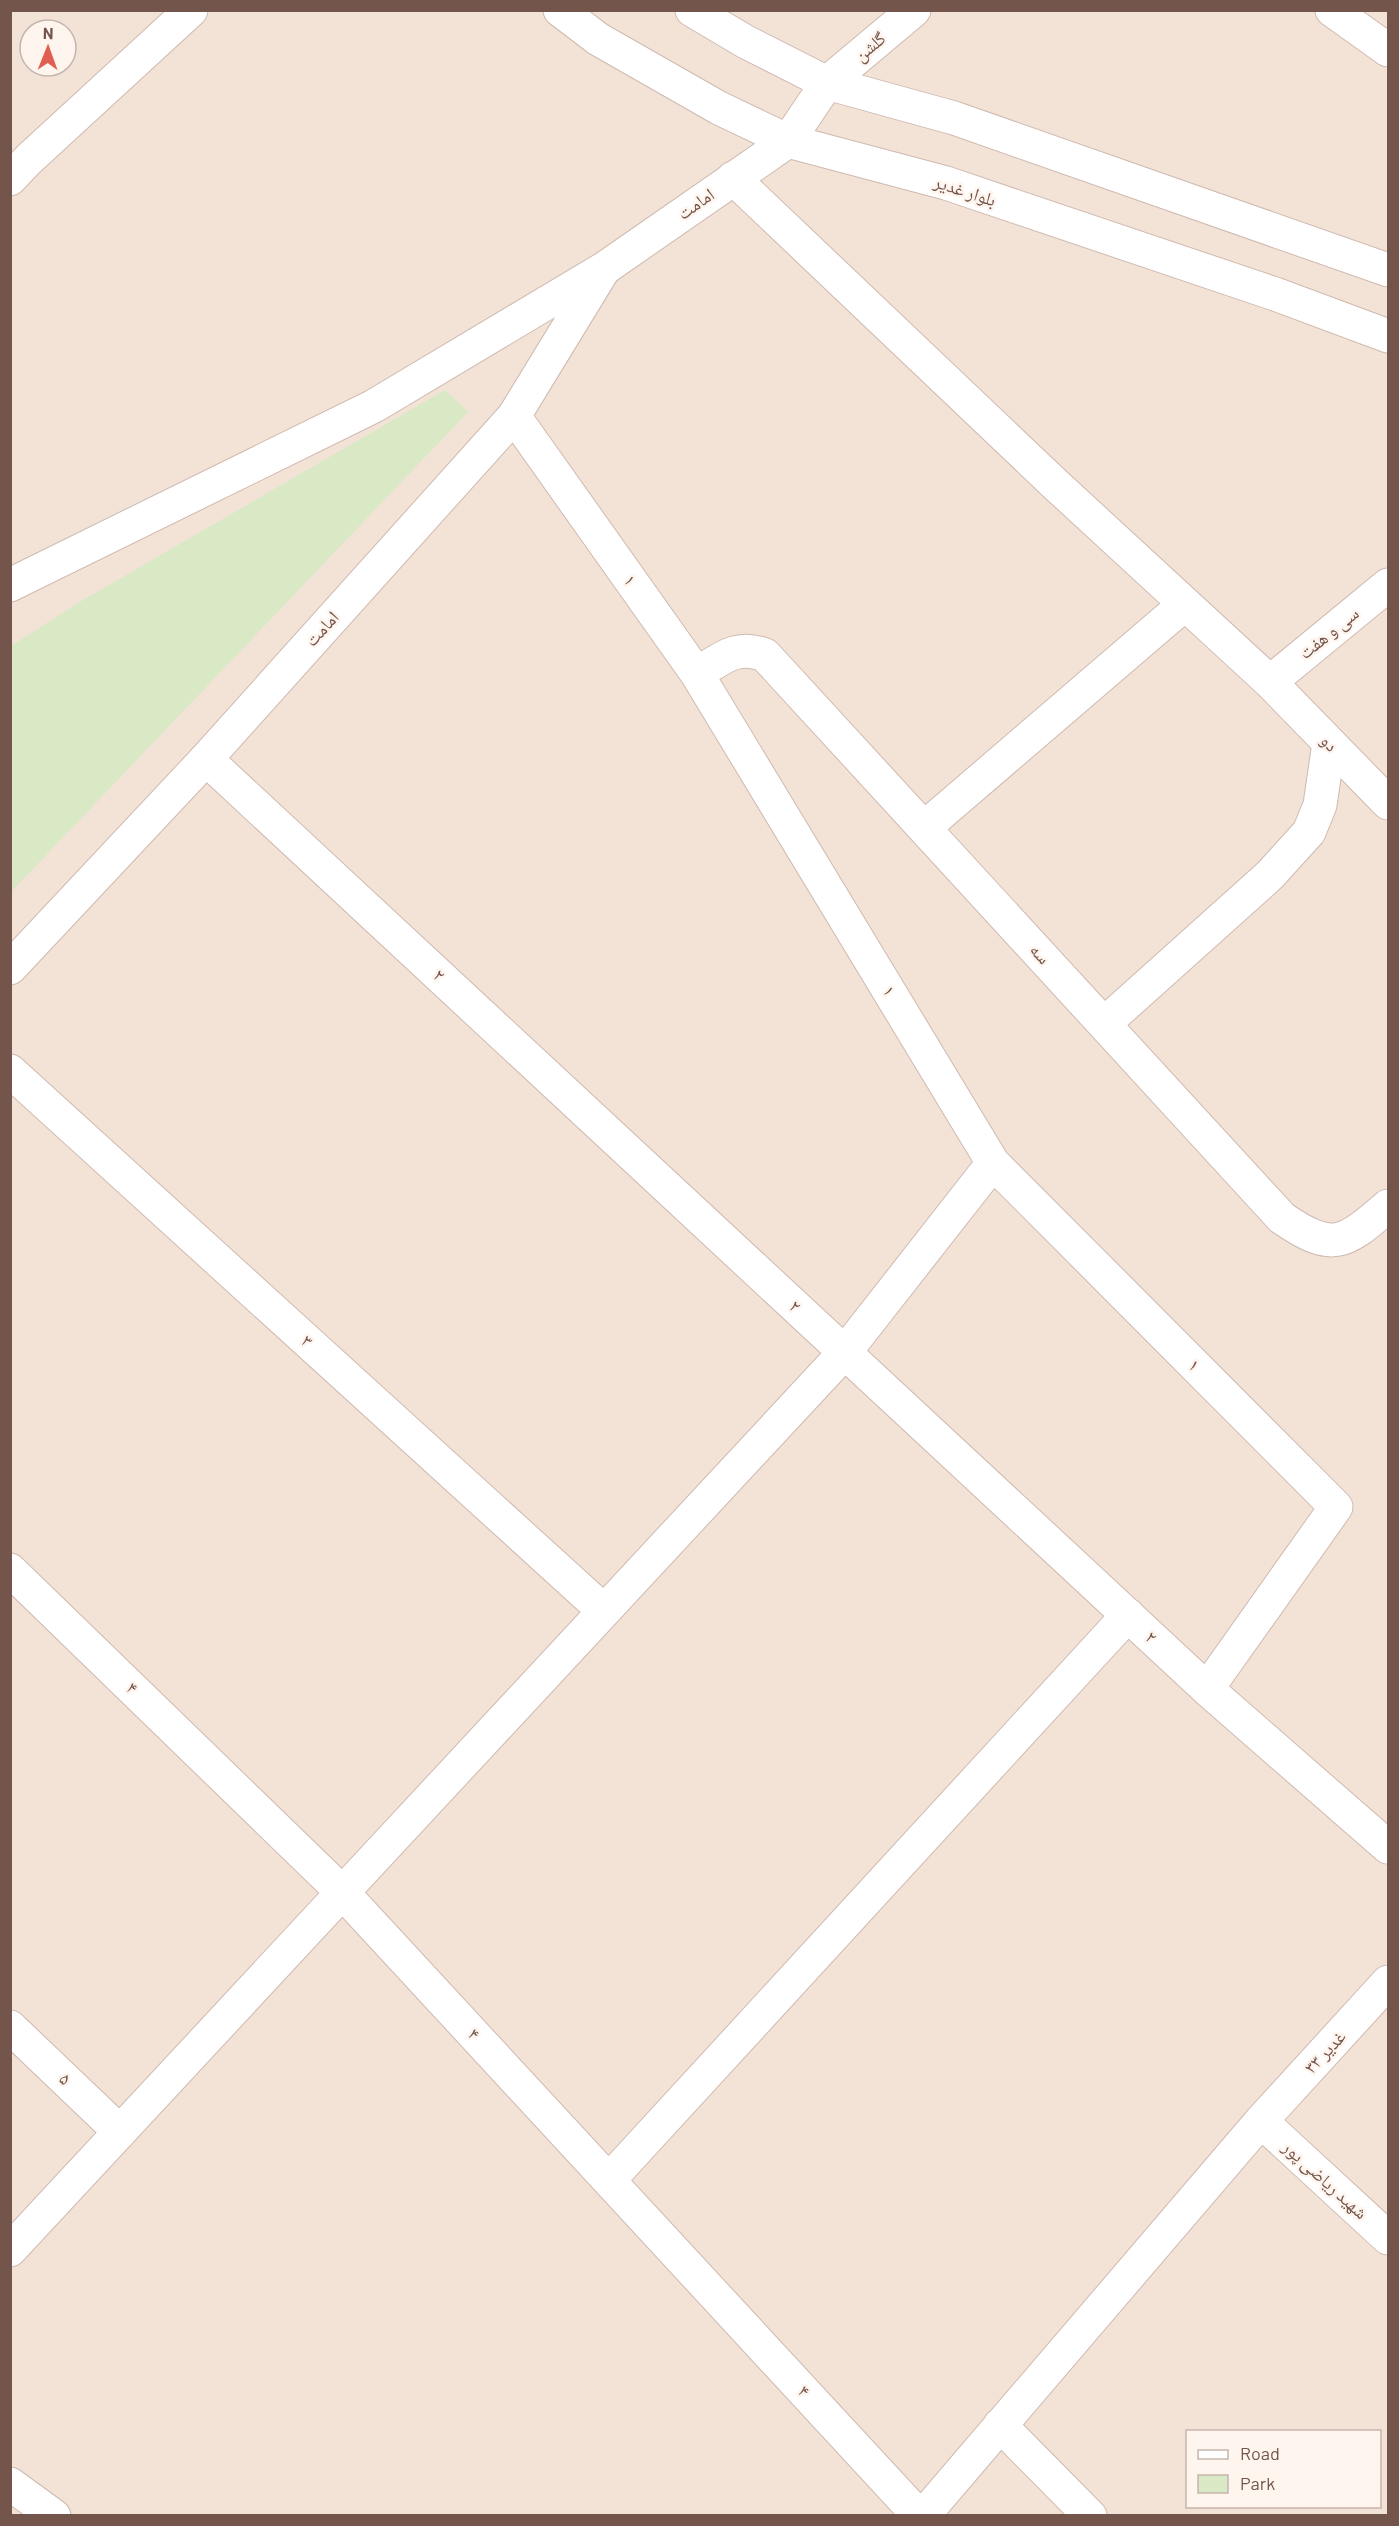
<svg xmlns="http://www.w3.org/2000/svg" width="1399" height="2526" font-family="Barlow,'Noto Naskh Arabic',sans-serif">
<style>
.residential{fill:#f3e2d6;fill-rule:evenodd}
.green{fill:#d9e9c6}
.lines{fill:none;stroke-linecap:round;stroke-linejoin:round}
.minor-casing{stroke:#cfbab0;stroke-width:35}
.tertiary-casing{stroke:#cfbab0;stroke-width:35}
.minor{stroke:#fff;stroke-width:33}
.tertiary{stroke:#fff;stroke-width:33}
.labels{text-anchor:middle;stroke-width:5;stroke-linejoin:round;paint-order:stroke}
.street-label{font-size:18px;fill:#74554c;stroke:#fef5ee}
</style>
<rect width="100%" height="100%" fill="#fbf1e7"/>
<path class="residential" d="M11 11H1388V2515H11ZM30 30H66V66H30ZM1188 2432H1380V2506H1188Z"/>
<path class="green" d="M445 390 468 412 11 892V646L78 603Z"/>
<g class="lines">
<g class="minor-casing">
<path id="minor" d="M1332 10 1388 50
M827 83 914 10
M733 178 1055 484 1270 682 1388 803
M10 179 29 159 191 10
M514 416 697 674 993 1163 1336 1507 1207 1689
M697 674C721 659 736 644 765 655L1282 1218C1333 1253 1344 1244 1388 1206
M1270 682 1388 585
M206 759 1207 1689 1388 1847
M924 828 1185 604
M1104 1024 1270 875 1309 832 1320 805 1329 743
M10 1071 604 1611
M10 1570 343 1893 919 2516
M10 2027 120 2132
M1261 2121 1388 2238
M609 2180 1128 1615
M10 2250 845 1352 993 1163
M1000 2425 1090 2516
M10 2484 54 2516
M923 2516 1261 2121 1388 1982"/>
</g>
<g class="tertiary-casing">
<path id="tertiary" d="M560 10 598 39 719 108 788 141 946 183 1275 294 1388 336
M692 10 746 42 827 83 954 118 1388 270
M10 585 374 406 605 268 788 141 827 83
M10 968 206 759 514 416 602 272"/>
</g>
<use href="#minor" class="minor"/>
<use href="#tertiary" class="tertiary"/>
</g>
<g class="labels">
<g class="street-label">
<text transform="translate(870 47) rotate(-40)" y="6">گلشن</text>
<text transform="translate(965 191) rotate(18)" y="6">بلوار غدیر</text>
<text transform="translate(696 204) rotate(-35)" y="6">امامت</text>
<text transform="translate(630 580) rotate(55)" y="6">۱</text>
<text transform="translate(322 629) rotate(-48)" y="6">امامت</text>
<text transform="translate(1329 633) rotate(-39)" y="6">سی و هفت</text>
<text transform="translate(1329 743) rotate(46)" y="6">دو</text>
<text transform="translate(1040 954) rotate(47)" y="6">سه</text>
<text transform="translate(439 975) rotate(43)" y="6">۲</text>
<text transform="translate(889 991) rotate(59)" y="6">۱</text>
<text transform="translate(795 1306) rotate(43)" y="6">۲</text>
<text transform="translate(307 1341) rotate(42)" y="6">۳</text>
<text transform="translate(1194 1365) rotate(45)" y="6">۱</text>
<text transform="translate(1151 1637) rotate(43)" y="6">۲</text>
<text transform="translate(132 1688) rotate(44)" y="6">۴</text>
<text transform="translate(474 2034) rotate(47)" y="6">۴</text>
<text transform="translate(1325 2052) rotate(-47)" y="6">غدیر ۳۳</text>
<text transform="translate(65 2079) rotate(44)" y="6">۵</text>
<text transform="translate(1325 2180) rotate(42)" y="6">شهید ریاضی پور</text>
<text transform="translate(804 2391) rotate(47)" y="6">۴</text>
</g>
</g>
<rect width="1399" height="2526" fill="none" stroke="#74554c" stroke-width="24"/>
<rect x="1186" y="2430" width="195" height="78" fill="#fef5ee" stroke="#c7b5ad" stroke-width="1.5"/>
<rect x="1198" y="2450" width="30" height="9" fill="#ffffff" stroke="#c7b5ad" stroke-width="1.5"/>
<text x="1240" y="2460" font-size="18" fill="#74554c">Road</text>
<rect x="1198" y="2475" width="30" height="18" fill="#d9e9c6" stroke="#c7b5ad" stroke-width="1.5"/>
<text x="1240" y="2490" font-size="18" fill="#74554c">Park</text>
<g transform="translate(48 48) rotate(1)"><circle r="28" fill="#fef5ee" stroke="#c7b5ad" stroke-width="1.5"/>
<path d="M0-4.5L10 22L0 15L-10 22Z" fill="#e05e52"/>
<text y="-9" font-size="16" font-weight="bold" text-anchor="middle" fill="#74554c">N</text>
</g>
</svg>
